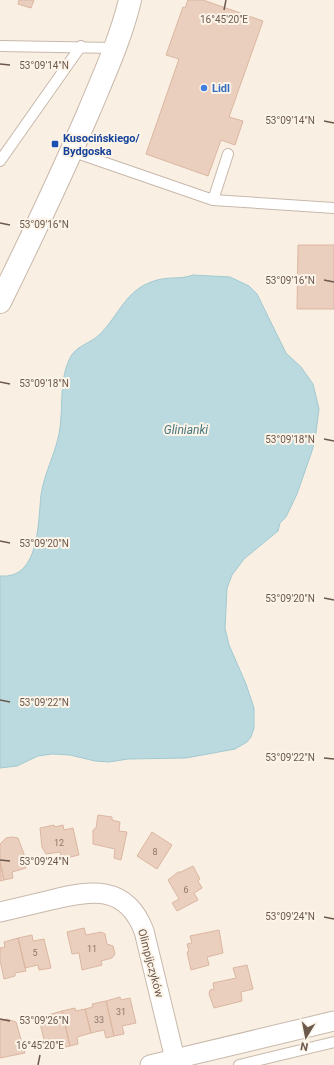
<svg xmlns="http://www.w3.org/2000/svg" width="334" height="1065" font-family="Roboto,sans-serif">
<style>
.water{fill:#badadf;stroke:#a2c9d0}
.building{fill:#ebcfbe;stroke:#dbb6a1}
.lines{fill:none;stroke-linecap:round;stroke-linejoin:round}
.service-casing{stroke:#c8b8ab;stroke-width:12}
.minor-casing{stroke:#c8b8ab;stroke-width:21}
.tertiary-casing{stroke:#c8b8ab;stroke-width:24}
.service{stroke:#fff;stroke-width:10}
.minor{stroke:#fff;stroke-width:19}
.tertiary{stroke:#fff;stroke-width:22}
.ticks{fill:none;stroke:#6d584c;stroke-width:1.5}
.shop-dot{fill:#3f7fe0;stroke:#fcf4e8;stroke-width:1.5}
.transit-dot{fill:#1a4fb4;stroke:#fcf4e8;stroke-width:1.5}
.labels{text-anchor:middle;stroke-width:4;stroke-linejoin:round;paint-order:stroke}
.number-label{font-size:9px;fill:#8c7668}
.shop-label{font-size:11px;font-weight:bold;fill:#366cbe;stroke:#fcf4e8;text-anchor:start}
.transit-label{font-size:11px;font-weight:bold;fill:#164399;stroke:#fcf4e8;text-anchor:start}
.street-label{font-size:11px;fill:#6d584c;stroke:#fcf4e8}
.water-label{font-size:12px;font-style:italic;fill:#49767e;stroke:#fcf4e8}
.ticks-label{font-size:10px;text-anchor:middle;fill:#6d584c;stroke:#fcf4e8;stroke-width:4;stroke-linejoin:round;paint-order:stroke}
</style>
<rect width="100%" height="100%" fill="#f9f0e3"/>
<path class="water" d="M193 275 230 277 249 286 257 294 286 353 301 367 313 384 319 409 315 440 312 451 297 494 286 517 280 523 278 531 244 559 232 575 227 588 225 628 229 645 246 684 254 708V728L251 737 247 742 235 749 186 758 128 759 109 762 95 761 70 755 52 754 38 756 17 766 0 768V576C40 580 38 521 41 495 44 474 55 454 59 434 64 408 58 380 71 356 78 345 91 343 99 335 119 316 125 290 154 281 167 276 180 280 193 275Z"/>
<path class="building" d="M19 0H34L31 8 18 4Z
M188 0H203L263 21 229 117 243 121 235 145 221 140 208 176 146 154 179 59 166 55 183 7 185 8Z
M298 245H334V309H297Z
M98 815 112 817V820L120 822 119 831 127 832 121 860 114 858 115 849 93 844V830L96 828Z
M54 825 55 827 63 825 64 830 73 828 79 855 62 859 60 852 46 854 42 847 40 828Z
M152 832 172 845 157 869 137 856Z
M12 837 18 838 24 854 26 868 12 872 13 878 4 880 0 862V844L6 838Z
M0 862 4 880 0 881Z
M193 866 200 879 198 881 202 888 194 893 198 900 177 911 172 903 179 899 168 880 178 872H181Z
M84 928 86 935 101 932 105 934 107 944 113 946 115 954 112 958 101 961 102 965 82 970 79 953 72 954 67 932Z
M219 930 223 953 207 957 209 965 191 970 187 952 189 951 187 944 192 943 190 936Z
M32 935 33 941 44 939 51 968 39 970 38 965 25 968 18 938Z
M18 938 26 971 15 973V976L4 979 0 960V948L5 947 4 942Z
M247 965 253 989 241 992 242 1001 214 1008 209 994 210 990 214 989 213 983 236 978 233 968Z
M120 997 121 1000 130 998 136 1023 122 1026 124 1034 114 1036 106 1001Z
M106 1001 114 1036 106 1038 104 1030 91 1033 85 1009 93 1007 92 1004Z
M75 1008 76 1011 85 1009 91 1033 77 1037 78 1044 70 1046 62 1011Z
M62 1011 70 1046 62 1048 60 1041 45 1044 39 1019 48 1017V1015Z
M7 1019 16 1022 25 1053 0 1058V1021Z"/>
<g class="lines">
<g class="service-casing">
<path id="service" d="M0 46 115 48
M71 151 213 200 334 208
M0 161 81 46
M213 200 228 154
M239 1065 334 1042"/>
</g>
<g class="minor-casing">
<path id="minor" d="M0 912C17 908 34 904 51 900 90 890 126 884 144 931L175 1059
M150 1065 334 1021"/>
</g>
<g class="tertiary-casing">
<path id="tertiary" d="M0 302C31 239 61 176 89 111 104 75 121 38 130 0"/>
</g>
<use href="#service" class="service"/>
<use href="#minor" class="minor"/>
<use href="#tertiary" class="tertiary"/>
</g>
<path class="ticks" d="M224 10 226 0M0 64 10 65M324 121 334 123M0 223 10 225M324 280 334 282M0 382 10 384M324 439 334 441M0 541 10 543M324 598 334 600M0 700 10 702M324 758 334 759M0 860 10 861M324 917 334 919M0 1019 10 1021M38 1065 40 1055"/>
<circle class="shop-dot" cx="204" cy="88" r="4"/>
<rect class="transit-dot" x="51" y="140" width="8" height="8" rx="2"/>
<g class="labels">
<g class="number-label">
<text x="59" y="846">12</text>
<text x="155" y="855">8</text>
<text x="186" y="893">6</text>
<text x="92" y="952">11</text>
<text x="35" y="956">5</text>
<text x="121" y="1015">31</text>
<text x="99" y="1023">33</text>
</g>
<g class="shop-label">
<text x="212" y="92">Lidl</text>
</g>
<g class="transit-label">
<text x="63" y="142">Kusocińskiego/<tspan x="63" dy="13">Bydgoska</tspan></text>
</g>
<g class="street-label">
<text transform="translate(151 963) rotate(75)" y="4">Olimpijczyków</text>
</g>
<g class="water-label">
<text x="186" y="434">Glinianki</text>
</g>
</g>
<g class="ticks-label">
<text x="224" y="23">16°45'20"E</text>
<text x="44" y="69">53°09'14"N</text>
<text x="290" y="124">53°09'14"N</text>
<text x="44" y="228">53°09'16"N</text>
<text x="290" y="284">53°09'16"N</text>
<text x="44" y="387">53°09'18"N</text>
<text x="290" y="443">53°09'18"N</text>
<text x="44" y="547">53°09'20"N</text>
<text x="290" y="602">53°09'20"N</text>
<text x="44" y="706">53°09'22"N</text>
<text x="290" y="761">53°09'22"N</text>
<text x="44" y="865">53°09'24"N</text>
<text x="290" y="920">53°09'24"N</text>
<text x="44" y="1024">53°09'26"N</text>
<text x="40" y="1049">16°45'20"E</text>
</g>
<g transform="translate(306 1037) rotate(190)" stroke="#fcf4e8" stroke-width="3" paint-order="stroke">
<path d="M0-3L7 15L0 10L-7 15Z" fill="#6d584c"/>
<text y="-6" font-size="11" font-weight="bold" text-anchor="middle" fill="#6d584c">N</text>
</g>
</svg>
